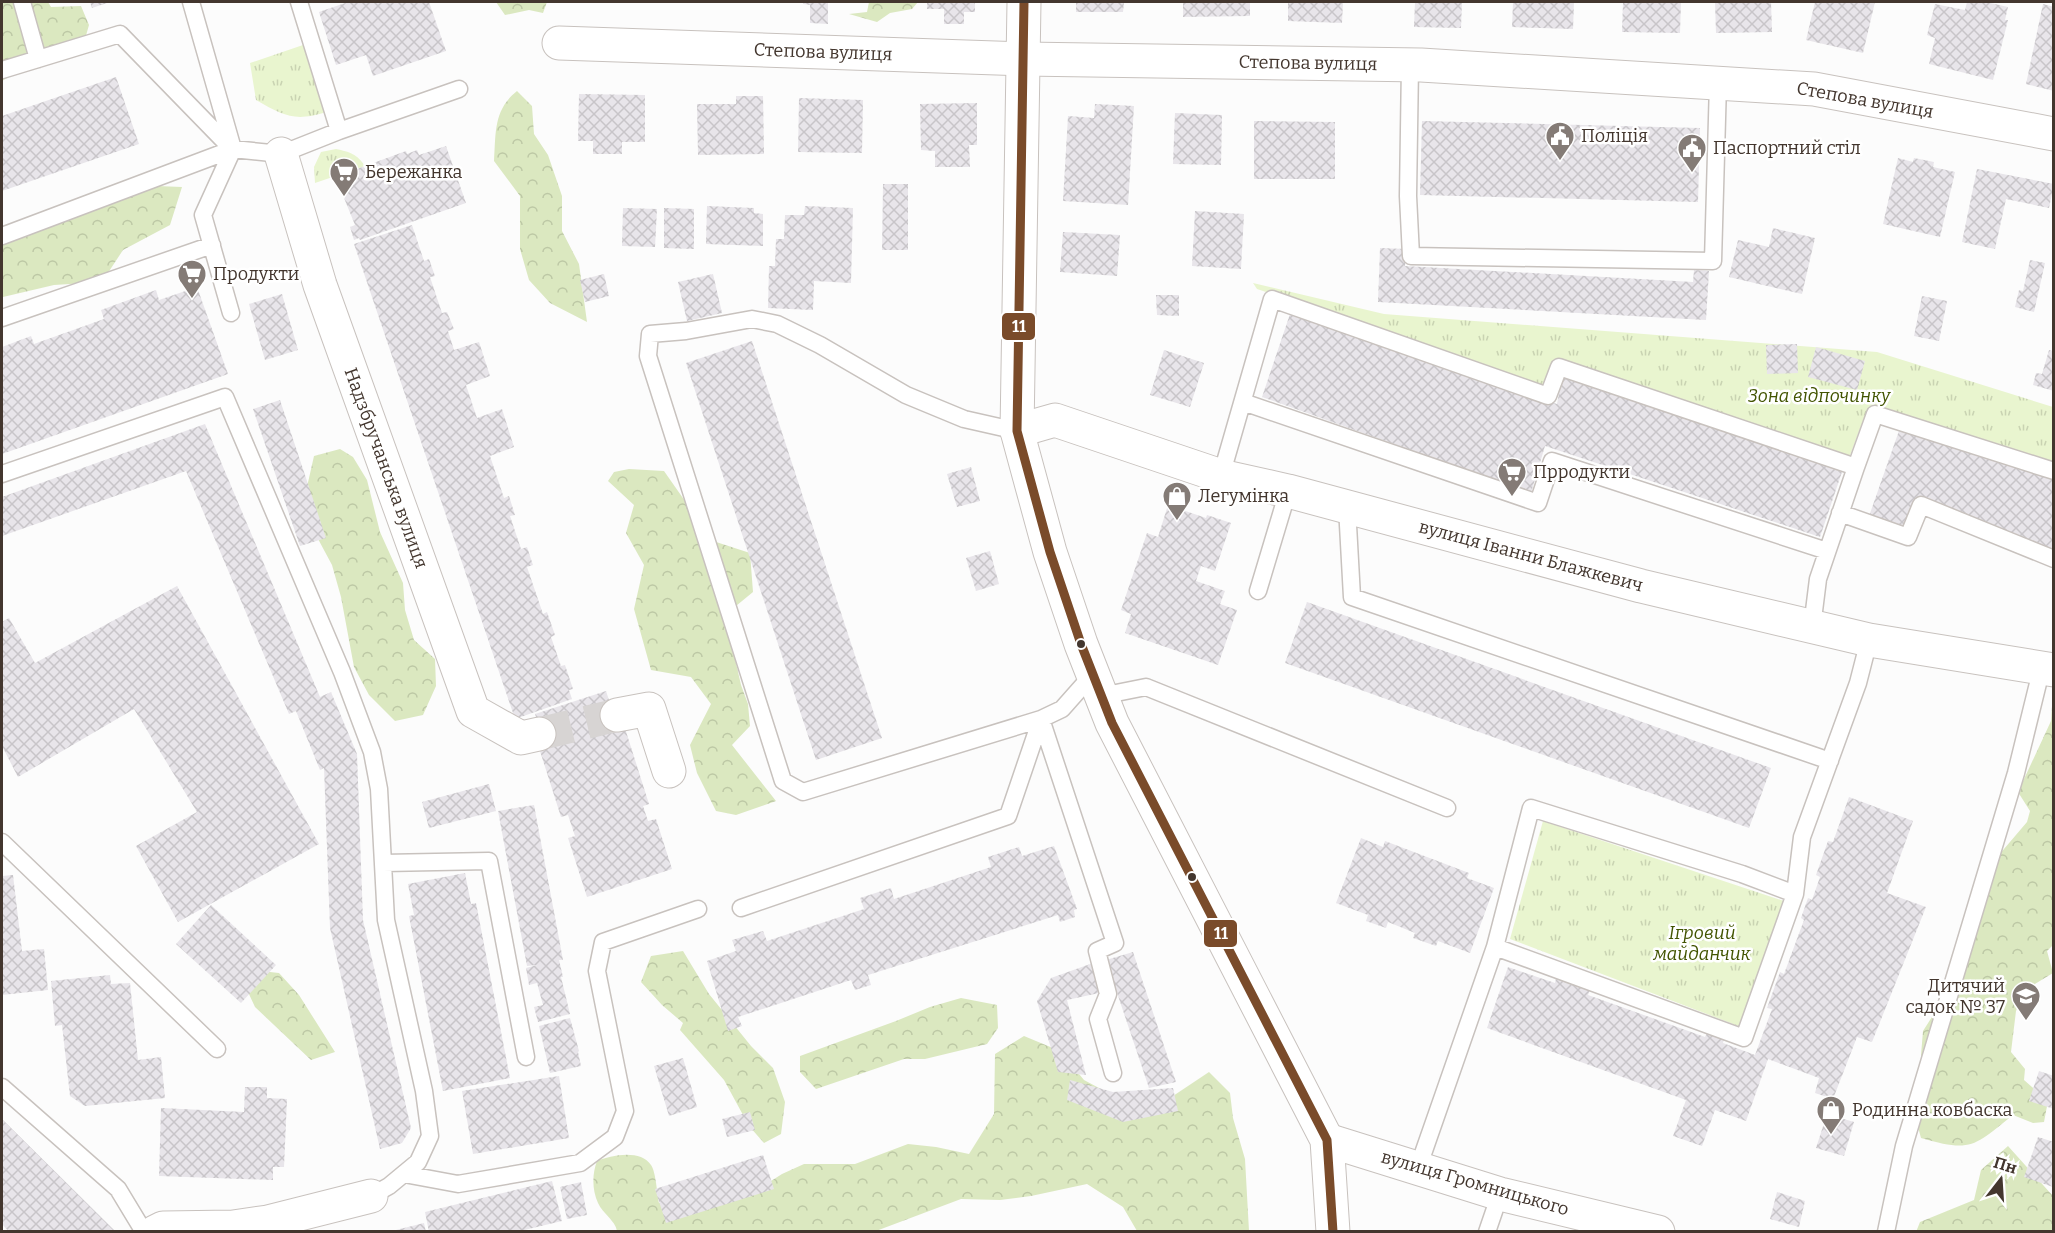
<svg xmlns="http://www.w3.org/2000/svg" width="2055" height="1233" font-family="Bitter,serif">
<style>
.grass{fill:url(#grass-tufts)}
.forest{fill:url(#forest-crowns)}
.building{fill:url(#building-cross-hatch)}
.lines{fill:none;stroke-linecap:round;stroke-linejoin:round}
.street-tunnel{stroke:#d7d4d3;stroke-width:33;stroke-dasharray:33 16;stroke-linecap:butt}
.lane-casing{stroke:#c8c2be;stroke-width:19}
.street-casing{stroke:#c8c2be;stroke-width:35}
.secondary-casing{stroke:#c8c2be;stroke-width:35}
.lane{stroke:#fff;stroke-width:16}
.street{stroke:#fff;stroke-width:33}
.secondary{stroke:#fff;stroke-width:33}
.bus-1-casing{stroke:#fff;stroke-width:14}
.bus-1{stroke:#7a4b2a;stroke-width:9}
.bus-dot{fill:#43362e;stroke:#fff;stroke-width:2}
.labels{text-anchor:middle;stroke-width:5;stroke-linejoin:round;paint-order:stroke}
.street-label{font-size:18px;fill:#43362e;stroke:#fff}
.poi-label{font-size:18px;fill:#43362e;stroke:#fff;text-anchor:start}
.park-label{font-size:18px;font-style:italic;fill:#425401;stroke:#fff}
.line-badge{stroke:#fff;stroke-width:2}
.badge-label{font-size:16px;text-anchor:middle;font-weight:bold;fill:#fff}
</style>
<defs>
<pattern id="grass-tufts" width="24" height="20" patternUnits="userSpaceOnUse" patternTransform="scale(1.5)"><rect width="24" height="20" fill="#e9f5cf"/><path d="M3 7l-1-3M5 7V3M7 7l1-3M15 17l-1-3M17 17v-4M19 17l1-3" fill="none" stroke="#c9d3b2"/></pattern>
<pattern id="forest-crowns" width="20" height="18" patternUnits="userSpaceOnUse" patternTransform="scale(1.5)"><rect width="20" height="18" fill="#dbe8c0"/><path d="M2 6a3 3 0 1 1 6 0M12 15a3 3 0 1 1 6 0" fill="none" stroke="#bdc8a5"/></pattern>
<pattern id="building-cross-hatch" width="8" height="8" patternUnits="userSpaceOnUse" patternTransform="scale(1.5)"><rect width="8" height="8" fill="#e8e5ea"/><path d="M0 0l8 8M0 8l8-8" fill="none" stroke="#c8c5c9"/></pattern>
</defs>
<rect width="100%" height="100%" fill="#fcfcfc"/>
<path class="grass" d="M303 45 326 112C295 122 284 116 256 100L250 63Z
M336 149C350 152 357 154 365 166L315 183 314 167 321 152Z
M1253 283 1384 314 1877 352 2053 407V466L1867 410 1849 458 1561 361 1548 387 1257 289Z
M1543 821 1787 902 1741 1027 1510 939Z"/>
<path class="forest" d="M2 2H48L51 7 81 6 89 25 83 46 29 65 2 81Z
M496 2H547L543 13 529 10 505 15Z
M869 2H918L912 9 890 13 877 22 849 14 867 12Z
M517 91 532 106 534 134 548 155 562 196V231L579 264 587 322 550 303 529 280 520 249V196L494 161C496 134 493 110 517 91Z
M157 186 182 187 170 225 123 250 102 282 54 285 3 297 2 302V227L52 210Z
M340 449 353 457 367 480 380 532 403 583 405 610 414 640 435 659 436 686 423 715 395 721 369 695 354 667 341 597 332 565 302 509 314 456Z
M629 469 664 471 713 541 750 553 753 592 725 615 741 685 748 704 750 726 732 745 776 801 736 815 716 811 697 773 690 745 711 704 691 677 651 670 634 609 644 565 626 533 634 505 608 481 614 472Z
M2053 690 2054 944 2047 951 2053 973 2025 990 2016 1011 2011 1052 2025 1069 2024 1080 2048 1101 2044 1122 2033 1123 2013 1115C1974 1146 1972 1153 1921 1138L1912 1105 1930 1075 1921 1055 1923 1031 1958 976 1998 856 2027 822 2030 811 2018 792 2051 721Z
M683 951 709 994 751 1046 773 1068 785 1102 781 1134 764 1143 749 1126 724 1080 680 1030 683 1023 662 1005 641 982 651 956Z
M252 970 279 973 299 995 335 1052 311 1060 255 1007 241 977Z
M961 998 997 1005 998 1028 987 1044 925 1059H904L816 1089 800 1072V1056L896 1021 930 1007Z
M1024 1036 1060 1051 1084 1080 1114 1096 1155 1108 1209 1072 1230 1093 1233 1118 1245 1159 1249 1231H1137L1123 1207 1087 1184 1031 1196 1000 1200 961 1199 876 1231H617C615 1220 603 1214 598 1203 592 1190 592 1174 597 1161 611 1155 641 1149 651 1165 656 1172 657 1194 659 1203H694L760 1188 782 1174 804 1164H855L908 1144 936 1147 969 1154 994 1114 995 1054Z
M2008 1146 2053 1196V1231L1916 1232 1920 1222 1974 1200 1981 1170Z"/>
<path class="building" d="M90 2H110L92 8Z
M348 2H429L446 51 373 76 366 55 336 65 319 12Z
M803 2H828V24L810 23V5L803 4Z
M927 2H975V12H964V24H944V9H927Z
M1076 2H1124L1123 12H1076Z
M1183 2H1250V16L1183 17Z
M1288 2H1343L1342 23 1288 21Z
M1415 2H1462L1461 28 1414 27Z
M1513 2H1574L1573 29 1512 27Z
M1623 2H1681L1680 33 1622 32Z
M1715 2H1771L1772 32 1716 33Z
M1815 2H1875L1863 53 1806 40Z
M1967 2H1986L2008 7 2005 20H2008L1993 80 1929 64 1935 38 1927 35 1935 4 1965 10Z
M2043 4 2054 7V91L2026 84Z
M116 77 139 144 2 191V116Z
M579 94 645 95V142H622V154H593V141H578Z
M736 96H763L764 154 698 155 697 104H736Z
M799 98 863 100 862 153 798 152Z
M977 103V145H969L970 167H935V151L921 150 920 104Z
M1095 104 1134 106 1128 205 1063 201 1068 116 1094 118Z
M1175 113 1222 115 1221 165 1173 164Z
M1254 121 1335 122V179H1254Z
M1422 121 1700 128 1698 202 1420 195Z
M446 146 466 203 360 240 359 238 354 240 350 227 355 225 344 198 340 182 359 176 357 169 406 151 407 154 417 150 419 155Z
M1898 158 1913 162 1914 158 1934 162 1933 167 1955 172 1940 237 1883 224Z
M1977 169 2054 184 2049 208 2006 199 1995 249 1962 242Z
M883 184H908V250H882Z
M707 206 754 208V213L763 214V246L706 244Z
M805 206 853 208 851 283 814 281 813 310 768 308 769 266H775L776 239H784L785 215H804Z
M623 208 657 209 655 247 622 246Z
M664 208 694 209V249L664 248Z
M1195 211 1244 214 1241 269 1192 266Z
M412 225 424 261 429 259 435 276 430 277 442 313 447 312 454 329 448 331 454 350 479 342 490 376 466 385 477 418 502 409 514 447 490 456 504 498 509 496 515 515 510 516 521 549 527 547 533 565 527 567 543 614 547 612 555 635 551 637 561 666 565 665 573 689 569 690 572 699 515 719 354 244Z
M1773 228 1815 238 1802 294 1729 277 1738 240 1769 247Z
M1063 232 1120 235 1117 276 1060 272Z
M1380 248 1406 249 1405 266 1693 282 1694 270 1709 271 1706 320 1378 302Z
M2030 260 2045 263 2034 312 2015 307 2019 290 2023 291Z
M604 274 609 296 585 302 580 280Z
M713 274 722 313 687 321 678 282Z
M197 287 228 374 2 454V347L31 336 34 344 104 319 101 310 156 290 159 300Z
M282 294 298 350 265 360 249 304Z
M1156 295H1179V316L1157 315Z
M1922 296 1947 301 1939 341 1914 336Z
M1290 314 1557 404 1563 372 1842 472 1820 537 1545 446 1531 493 1262 397Z
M752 341 882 738 816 760 686 363Z
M1797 344 1798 373 1767 374 1766 345Z
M1816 347 1865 361 1857 390 1808 377Z
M1164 350 1204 363 1190 407 1150 395Z
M2049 350 2054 351V391L2033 385 2036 373 2042 374Z
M280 400 326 538 300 546 253 409Z
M205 424 320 697 331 692 357 754 363 920 411 1128 402 1143 380 1149 330 928 324 768 320 770 296 711 289 714 186 471 2 536V497Z
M1901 425 2054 479V551L1920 500 1908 534 1868 519Z
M971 467 980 501 957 507 947 474Z
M1168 505 1206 518 1207 515 1231 523 1215 571 1201 566 1196 581 1225 591 1220 604 1237 610 1218 665 1125 633 1131 614 1121 610 1147 533 1158 537Z
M990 551 999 584 976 591 966 558Z
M177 586 319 844 178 922 136 846 197 812 134 709 18 777 2 746V622L9 618 35 663Z
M1307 602 1771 768 1749 828 1285 663Z
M606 691 617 724 623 722 649 804 643 806 648 821 656 819 672 869 587 897 568 838 575 836 568 815 561 817 539 748 545 745 535 714Z
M489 784 496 811 429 828 422 802Z
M1849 797 1913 821 1887 893 1926 907 1872 1042 1857 1037 1833 1099 1815 1093 1819 1078 1768 1059 1746 1121 1715 1110 1702 1146 1673 1136 1686 1100 1487 1028 1508 967 1555 983 1556 978 1590 990 1588 995 1705 1037 1707 1033 1724 1039 1723 1043 1755 1055 1772 1009 1767 1008 1780 972 1784 974 1804 920 1801 918 1808 898 1812 900 1820 877 1816 875 1828 841 1833 842Z
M534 805 563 960H559L563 977H561L570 1014 538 1022 534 1007 543 1005 537 983 529 985 526 968 537 965 527 966 498 811Z
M1361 838 1383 847 1385 841 1469 873 1467 878 1494 888 1470 953 1438 941 1436 946 1413 938 1415 933 1388 922 1386 928 1366 921 1368 915 1336 903Z
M1054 846 1077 909 1074 910 1075 917 1060 922 1058 915 868 975 871 985 855 990 851 980 738 1017 742 1026 728 1031 707 961 736 951 732 940 763 931 767 941 864 909 860 898 891 888 894 899 991 867 988 857 1019 847 1022 856Z
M465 873 471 904 476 903 510 1078 443 1091 409 916 414 915 408 884Z
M13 875 22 951 44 949 48 990 2 995V876Z
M211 905 276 965 241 1003 176 944Z
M1133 952 1176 1082 1149 1088 1106 960Z
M1093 963 1099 993 1067 1000 1086 1075 1058 1072 1037 1001 1051 978Z
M110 975 111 984 130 983 138 1060 161 1057 165 1098 85 1106 70 1096 62 1025 55 1026 51 981Z
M570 1018 579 1051 578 1052 581 1066 550 1073 539 1026Z
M683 1058 697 1107 669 1116 654 1066Z
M2039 1071 2054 1076V1109L2029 1101Z
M559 1076 569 1138 473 1154 462 1091Z
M1070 1080 1113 1092 1173 1088 1178 1111 1123 1122 1067 1100Z
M245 1087H267V1098L287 1099 284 1167H273V1180L159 1176 161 1108 244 1112Z
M750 1112 755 1130 727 1137 722 1119Z
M1827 1114 1854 1122 1844 1156 1816 1148Z
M2 1119 116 1232H9L2 1224Z
M2038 1137 2054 1142 2053 1187 2024 1177Z
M763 1155 774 1189 666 1223 655 1189Z
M552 1181 562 1221 516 1232H429L425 1212Z
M581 1182 587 1215 567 1219 560 1187Z
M1777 1192 1805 1201 1799 1227 1770 1219Z
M424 1223 426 1232H392V1231Z"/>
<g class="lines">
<path class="street-tunnel" d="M539 734 617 715"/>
<g class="lane-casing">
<path id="lane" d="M22 2 38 59
M191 2 233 149 203 215 231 313
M299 2 339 131
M1410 65 1408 196 1411 256 1713 261 1718 83
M2 70 120 34 232 149
M2 236 233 149 281 154 339 131 459 89
M2 318 212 245
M1243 402 1538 503 1552 461 1827 551
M1017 431 964 419 906 395 820 345 777 324 752 319 686 331 650 334 648 356 783 781 803 792 1041 719 1062 709 1093 674
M1856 467 1875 414 2054 471
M2 474 225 397 342 672 372 752 379 789 386 920 424 1091 430 1136 418 1162 389 1186 371 1196
M1221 476 1272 299 1548 396 1559 367 1856 467 1818 579 1812 627
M1347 507 1352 597 1830 761
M1840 513 1908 537 1921 505 2054 559
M1258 591 1288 491
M1101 696 1146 687 1447 808
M1041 719 1115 943 1097 951 1108 994 1098 1019 1113 1073
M2 842 217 1049
M383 863 489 861 526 1057
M741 908 1008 816 1041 719
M1495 947 1531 808 1742 874 1795 894 1802 837 1858 683 1869 640
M2 1087 118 1189 144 1232
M1418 1168 1495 947 1744 1038 1795 894
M404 1174 458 1184 580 1163 615 1137 625 1111 597 971 603 942 698 909
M1487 1232 1500 1194
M1886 1232 1904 1146 2016 773 2042 667"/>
</g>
<g class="street-casing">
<path id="street" d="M559 43 1024 59 1421 65 1814 89 2054 134
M281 154 320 285 473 711 521 738 539 734
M1017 431 1055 420 1221 476 1288 491 1641 586 1869 640 2054 670
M617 715 649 709 669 771
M1327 1140 1500 1194 1658 1232
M155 1232 163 1228 233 1227 268 1222 371 1196"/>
</g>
<g class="secondary-casing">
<path id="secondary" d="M1024 2 1017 431 1050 552 1081 644 1112 723 1327 1140 1333 1232"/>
</g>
<use href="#lane" class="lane"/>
<use href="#street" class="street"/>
<use href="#secondary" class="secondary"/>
<g class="bus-1-casing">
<path id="bus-1" d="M1024 2 1017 431 1050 552 1081 644 1112 723 1327 1140 1333 1232"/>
</g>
<use href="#bus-1" class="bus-1"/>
</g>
<defs>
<g id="civic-pin" transform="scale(1.5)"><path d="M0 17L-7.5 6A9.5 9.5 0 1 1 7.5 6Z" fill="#847b76" stroke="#fff"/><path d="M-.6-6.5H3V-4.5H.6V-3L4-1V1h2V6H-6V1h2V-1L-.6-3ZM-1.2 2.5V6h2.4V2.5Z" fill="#fff"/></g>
<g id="supermarket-pin" transform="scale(1.5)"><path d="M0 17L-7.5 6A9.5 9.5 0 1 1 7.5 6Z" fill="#847b76" stroke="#fff"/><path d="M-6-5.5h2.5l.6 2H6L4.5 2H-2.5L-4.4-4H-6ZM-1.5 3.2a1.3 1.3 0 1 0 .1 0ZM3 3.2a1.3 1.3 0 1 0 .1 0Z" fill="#fff"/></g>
<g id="shop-pin" transform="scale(1.5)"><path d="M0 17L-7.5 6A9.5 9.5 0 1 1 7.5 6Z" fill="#847b76" stroke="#fff"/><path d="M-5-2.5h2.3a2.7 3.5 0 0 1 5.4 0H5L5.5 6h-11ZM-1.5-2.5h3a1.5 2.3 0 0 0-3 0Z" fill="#fff"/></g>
<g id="school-pin" transform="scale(1.5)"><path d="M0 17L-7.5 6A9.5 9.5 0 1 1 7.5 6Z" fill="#847b76" stroke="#fff"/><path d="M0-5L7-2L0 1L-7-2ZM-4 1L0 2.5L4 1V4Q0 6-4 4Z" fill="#fff"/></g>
</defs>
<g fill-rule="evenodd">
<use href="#civic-pin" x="1560" y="136"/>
<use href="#civic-pin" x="1692" y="148"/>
<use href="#supermarket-pin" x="344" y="172"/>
<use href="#supermarket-pin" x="192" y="274"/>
<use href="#supermarket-pin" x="1512" y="472"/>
<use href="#shop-pin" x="1177" y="496"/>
<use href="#school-pin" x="2026" y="996"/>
<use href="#shop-pin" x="1831" y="1110"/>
</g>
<g class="bus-dot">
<circle cx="1081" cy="644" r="5"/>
<circle cx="1192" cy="877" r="5"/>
</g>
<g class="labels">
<g class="street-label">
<text transform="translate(823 52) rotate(2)" y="6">Степова вулиця</text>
<text transform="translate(1308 63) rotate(1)" y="6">Степова вулиця</text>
<text transform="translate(1865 100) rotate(10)" y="6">Степова вулиця</text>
<text transform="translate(386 468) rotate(70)" y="6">Надзбручанська вулиця</text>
<text transform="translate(1531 556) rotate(15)" y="6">вулиця Іванни Блажкевич</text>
<text transform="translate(1475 1183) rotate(16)" y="6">вулиця Громницького</text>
</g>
<g class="poi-label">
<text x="1581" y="142">Поліція</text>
<text x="1713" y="154">Паспортний стіл</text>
<text x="365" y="178">Бережанка</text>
<text x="213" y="280">Продукти</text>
<text x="1533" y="478">Прродукти</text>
<text x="1198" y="502">Легумінка</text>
<text x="2005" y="992" text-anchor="end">Дитячий<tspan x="2005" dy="21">садок № 37</tspan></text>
<text x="1852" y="1116">Родинна ковбаска</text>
</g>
<g class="park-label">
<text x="1819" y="402">Зона відпочинку</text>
<text x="1702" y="939">Ігровий<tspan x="1702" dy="21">майданчик</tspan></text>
</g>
</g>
<g class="line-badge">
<rect x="1001" y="312" width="35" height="29" rx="6" fill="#7a4b2a"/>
<rect x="1203" y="919" width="35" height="29" rx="6" fill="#7a4b2a"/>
</g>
<g class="badge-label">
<text x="1019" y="332">11</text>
<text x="1221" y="939">11</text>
</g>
<rect width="2055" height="1233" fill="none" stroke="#43362e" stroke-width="6"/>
<g transform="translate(2001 1179) rotate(17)" stroke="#ffffff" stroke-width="4.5" paint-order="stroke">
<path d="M0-4.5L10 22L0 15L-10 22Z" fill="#43362e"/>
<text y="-9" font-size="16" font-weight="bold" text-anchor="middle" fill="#43362e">Пн</text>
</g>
</svg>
